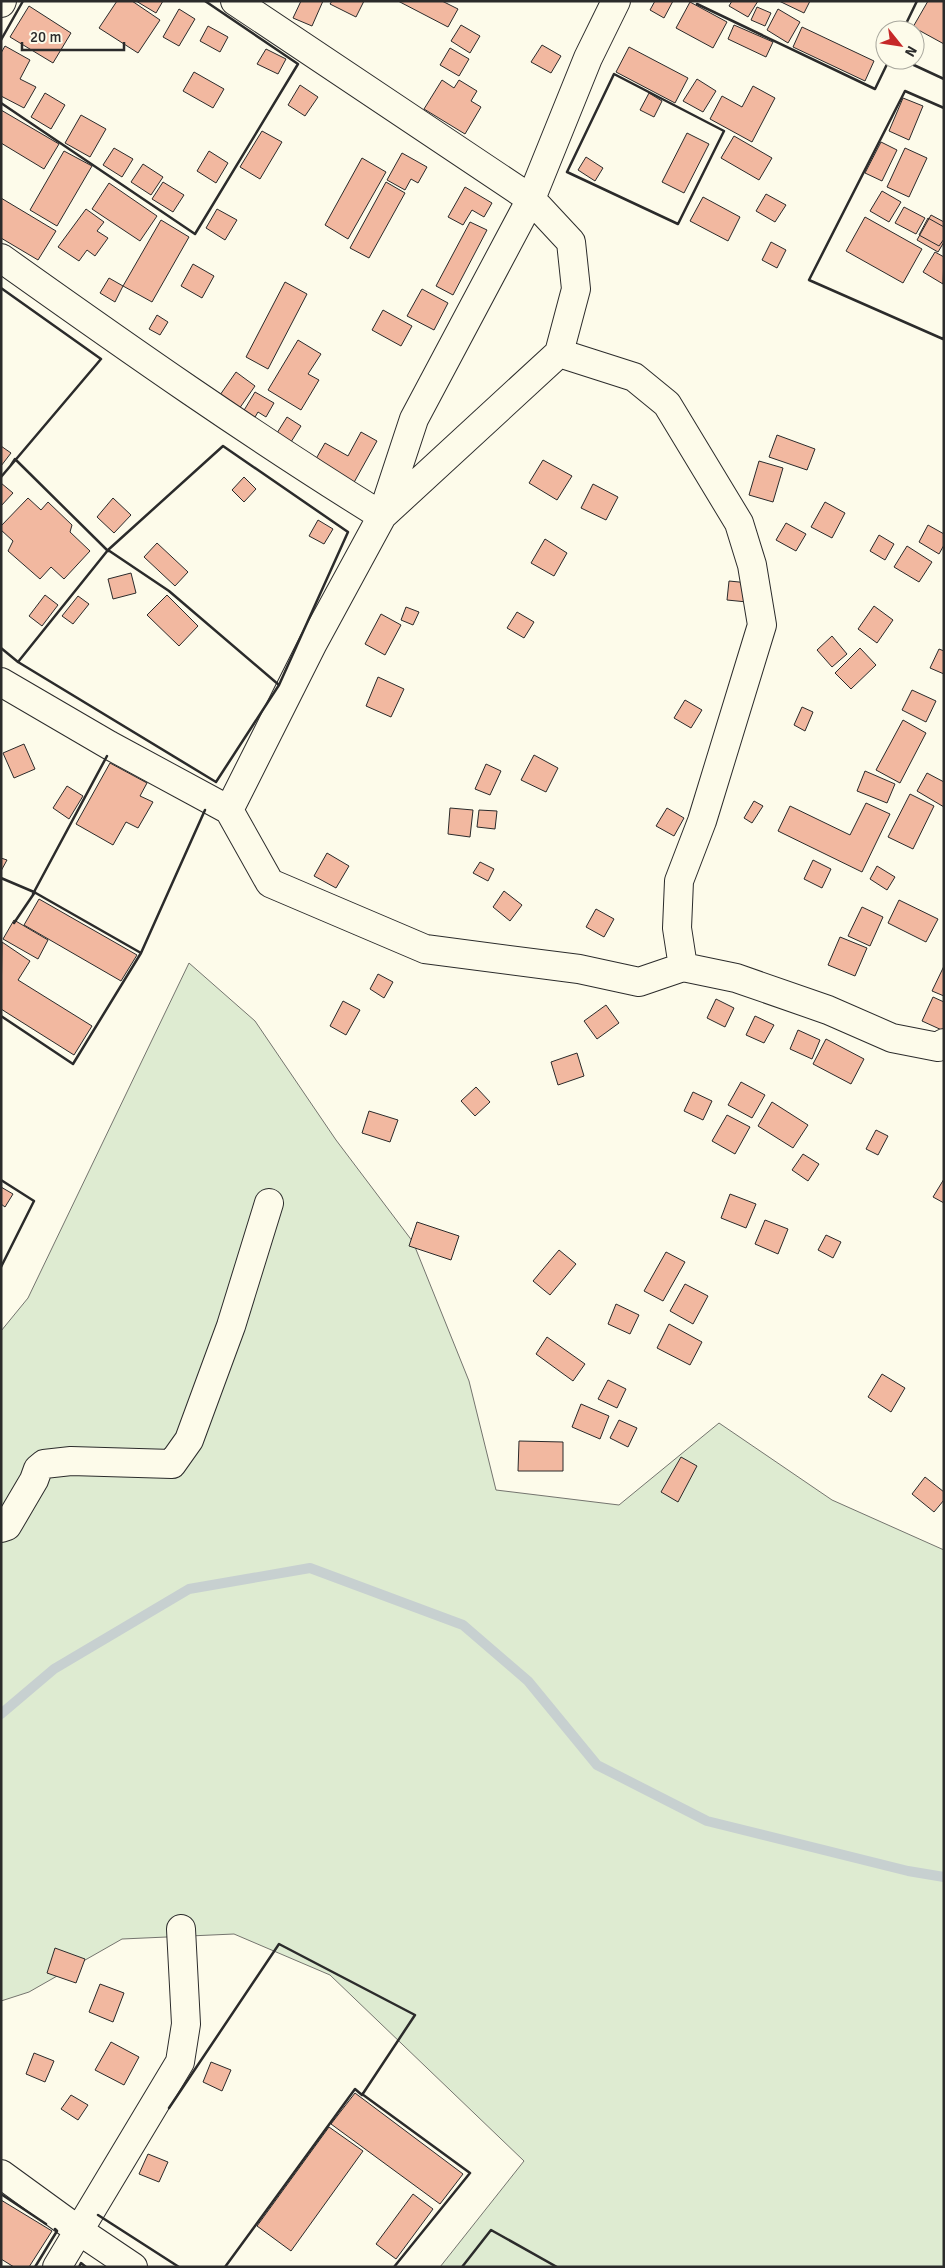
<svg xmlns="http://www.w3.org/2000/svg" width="945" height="2268" font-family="Signika,sans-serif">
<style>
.green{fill:#deebd1;stroke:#74746e}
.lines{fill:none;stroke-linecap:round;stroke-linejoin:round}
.stream{stroke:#c7d0d0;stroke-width:10}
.building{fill:#f2b8a0;stroke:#2b2b2b}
.minor-casing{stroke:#2b2b2b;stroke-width:30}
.minor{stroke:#fdfbea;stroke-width:28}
.wall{stroke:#2b2b2b;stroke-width:2.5}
</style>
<rect width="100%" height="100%" fill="#fdfbea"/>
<path class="green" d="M189 963 255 1021 336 1140 413 1242 469 1381 496 1490 619 1505 719 1423 832 1500 944 1550V2267H440L524 2161 330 1975 234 1934 122 1939 29 1992 1 2001V1331L28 1298Z"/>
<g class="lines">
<path class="stream" d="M1 1714 54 1669 189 1589 310 1568 463 1625 528 1681 597 1765 707 1821 908 1871 944 1877"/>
</g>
<path class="building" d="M117 1H132L160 20 138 53 99 28Z
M136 1H163L156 13Z
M301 1H323L312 26 293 18Z
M332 1H364L356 17 330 4Z
M398 1H442L458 9 448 27Z
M655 1H673L664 18 650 10Z
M732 1H758L748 17 729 6Z
M779 1H810L804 13Z
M928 1H944V44L913 27Z
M690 2 727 22 713 48 676 28Z
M29 6 71 33 53 63 10 37Z
M757 7 771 13 765 26 751 20Z
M179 9 195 19 179 46 163 37Z
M778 9 800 22 788 43 767 30Z
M461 25 480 36 470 53 451 41Z
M734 25 773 42 766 57 728 39Z
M208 26 228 37 220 52 200 41Z
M802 27 874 61 865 81 793 47Z
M542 45 561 56 551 73 531 62Z
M5 46 30 60 20 79 36 87 24 108 1 96V53Z
M629 47 688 78 675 103 616 72Z
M450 48 469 59 459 76 440 65Z
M266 49 286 59 278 74 257 64Z
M194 72 224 89 213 108 183 91Z
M697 79 716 91 703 112 683 101Z
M442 80 454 88 459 80 477 91 471 101 481 107 465 134 424 109Z
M300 85 318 97 305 116 288 105Z
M753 86 775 98 752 142 710 119 722 96 742 107Z
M45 93 65 105 51 129 31 117Z
M649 93 662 101 654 117 640 110Z
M903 98 923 106 909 140 889 131Z
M1 110 59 144 44 169 1 143Z
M81 115 106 129 90 157 65 143Z
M262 131 282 142 260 179 240 167Z
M687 133 709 144 684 193 662 182Z
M734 136 772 158 759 180 721 158Z
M881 142 897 150 882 181 865 173Z
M114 148 133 159 122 177 103 165Z
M905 148 927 158 909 197 887 187Z
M64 151 92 166 57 226 30 210Z
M209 151 228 163 216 183 197 171Z
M402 153 427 167 418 183 411 179 405 190 387 180Z
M586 157 603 168 595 181 578 170Z
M362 158 386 172 348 239 325 225Z
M143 164 163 177 151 195 131 182Z
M163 182 184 195 173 212 152 199Z
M386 182 405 193 369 258 350 248Z
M109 183 157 216 140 241 92 209Z
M465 187 492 203 484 217 472 210 463 225 448 217Z
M882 191 901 202 889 222 870 211Z
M766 194 786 205 775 222 756 211Z
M703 197 740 217 728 241 690 221Z
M1 198 56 231 38 260 1 238Z
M904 207 925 218 916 234 895 223Z
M86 209 104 222 97 231 108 238 95 256 87 250 79 261 58 247Z
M217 209 237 220 225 240 206 228Z
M931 215 944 222V242L938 252 917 240Z
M865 217 922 249 903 283 846 251Z
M928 218 944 227V239L939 246 919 235Z
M161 220 189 237 152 302 123 286Z
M470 222 487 230 453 295 436 286Z
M771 242 786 250 777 268 762 260Z
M935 252 944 257 943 284 923 272Z
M193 264 214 276 202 298 181 286Z
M109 278 123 286 115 302 100 293Z
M285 282 307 294 268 369 246 357Z
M422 289 448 303 434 330 407 316Z
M383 310 412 326 401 346 372 330Z
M157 315 168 322 160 335 149 329Z
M298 340 321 354 308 374 319 380 301 410 268 390Z
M236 372 255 386 239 409 220 395Z
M255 392 274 403 266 417 258 412 251 424 240 417Z
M287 417 301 426 291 442 277 433Z
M361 432 377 441 352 486 313 464 325 443 348 456Z
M777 435 815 449 807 470 769 457Z
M1 446 11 453 1 466Z
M543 460 572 476 557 500 529 483Z
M759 461 783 468 773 502 749 495Z
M244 477 256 489 244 502 232 490Z
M1 483 13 493 1 506Z
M593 484 618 497 606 520 581 508Z
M28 498 41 510 48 502 72 525 70 532 90 551 64 579 51 567 40 579 8 551 13 541 1 530V526Z
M113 498 131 515 114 533 97 517Z
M825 502 845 513 832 538 811 527Z
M318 520 333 529 324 544 309 536Z
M786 523 806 534 796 551 776 540Z
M928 525 944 534V545L939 554 919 542Z
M879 535 894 544 885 560 870 551Z
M545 539 567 553 554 576 531 563Z
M157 543 188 572 175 586 144 557Z
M907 546 932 562 919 582 894 567Z
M131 573 136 593 113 599 108 579Z
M729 581 749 583 747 602 727 600Z
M45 595 58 605 42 626 29 616Z
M167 595 198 626 179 646 147 615Z
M78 596 89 604 73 624 62 616Z
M874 606 893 620 877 643 858 629Z
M406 607 419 612 413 625 401 620Z
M517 612 534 622 524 638 507 628Z
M381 614 401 625 385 655 365 644Z
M832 636 847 654 832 667 817 650Z
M860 648 876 665 851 689 835 673Z
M939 649 944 651V674L930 668Z
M378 677 404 689 391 717 366 706Z
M912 690 936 701 926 722 902 710Z
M685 700 702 710 691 728 674 718Z
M802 707 813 712 805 731 794 725Z
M903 720 926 733 900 783 876 770Z
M24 744 35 769 14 778 3 753Z
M534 755 558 768 546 792 521 780Z
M110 763 147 783 140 796 153 802 138 828 126 822 113 845 76 824Z
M486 764 501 771 490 795 475 789Z
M865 771 895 784 887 803 857 791Z
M927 773 944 782V807L917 791Z
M67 786 83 796 69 819 53 808Z
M910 794 934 806 913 849 888 837Z
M754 801 763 806 752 823 744 818Z
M866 803 890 814 862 872 778 831 790 806 850 835Z
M450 808 473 810 470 837 448 834Z
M667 808 684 818 674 836 656 826Z
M479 810 497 811 495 829 477 827Z
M327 853 349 866 336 888 314 876Z
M1 858 7 860 1 871Z
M813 860 831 869 822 888 804 879Z
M480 862 494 869 488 881 473 873Z
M877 866 895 877 887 890 870 879Z
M504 891 522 905 510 921 493 907Z
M39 899 137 955 121 981 24 925Z
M899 900 938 919 926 942 888 923Z
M862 907 883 917 870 946 848 936Z
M596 909 614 919 604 937 586 927Z
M14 920 48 940 38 959 3 939Z
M840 937 867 948 855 976 828 965Z
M2 942 30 961 18 980 92 1026 74 1055 1 1009Z
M944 966V996L932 991Z
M378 974 393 982 384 998 370 989Z
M933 997 944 1002V1031L922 1021Z
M716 999 734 1008 725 1027 707 1018Z
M343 1001 360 1010 346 1035 330 1026Z
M606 1005 619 1023 597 1039 584 1021Z
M755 1016 774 1025 764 1043 746 1035Z
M798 1030 820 1040 812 1059 790 1049Z
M826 1039 864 1059 851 1084 813 1064Z
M577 1053 584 1076 558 1085 551 1062Z
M741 1082 765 1095 752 1118 728 1105Z
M476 1087 490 1102 475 1116 461 1101Z
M693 1092 712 1101 703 1120 684 1111Z
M772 1102 808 1125 793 1148 758 1126Z
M369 1111 398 1120 390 1142 362 1133Z
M727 1115 750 1127 735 1154 712 1141Z
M876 1130 888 1136 878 1155 866 1149Z
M803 1154 819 1164 808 1181 792 1170Z
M944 1179V1203L933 1197Z
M1 1187 13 1194 5 1207 1 1204Z
M730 1194 756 1204 746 1228 721 1218Z
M765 1220 788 1229 778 1254 755 1244Z
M417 1222 459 1236 451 1260 409 1246Z
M826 1235 841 1242 833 1258 818 1250Z
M559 1250 576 1264 550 1295 533 1281Z
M666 1252 685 1262 663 1301 644 1291Z
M685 1284 708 1296 693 1324 670 1311Z
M616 1304 639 1315 630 1334 608 1324Z
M669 1324 702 1342 690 1365 657 1348Z
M547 1337 585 1364 573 1381 536 1354Z
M882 1374 905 1388 891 1412 868 1397Z
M608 1380 626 1389 617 1408 598 1399Z
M581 1404 609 1416 600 1439 572 1427Z
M619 1420 637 1428 628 1447 610 1438Z
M519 1441 563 1442V1471H518Z
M681 1457 697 1466 678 1502 661 1492Z
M925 1477 944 1492V1500L934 1512 912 1494Z
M55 1948 85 1959 76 1983 47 1973Z
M100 1984 124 1993 113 2022 89 2012Z
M111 2042 139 2057 124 2085 95 2070Z
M34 2053 54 2061 45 2082 26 2074Z
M211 2062 231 2070 222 2091 203 2082Z
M355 2093 463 2174 440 2204 331 2124Z
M71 2095 88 2105 78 2120 61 2109Z
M329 2127 363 2151 291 2251 257 2226Z
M148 2154 168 2162 159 2182 139 2174Z
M413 2194 433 2209 396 2259 376 2244Z
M1 2200 52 2231 29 2267H14L1 2259Z"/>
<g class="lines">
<g class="minor-casing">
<path id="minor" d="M235 1 531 199 571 242 576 289 559 353
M1 3 2 1
M1 258C126 347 251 435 382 516L559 353 634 377 667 404 739 523 752 565 762 625 702 821 679 881 677 928 683 967 736 978 828 1010 892 1038 938 1047 944 1043
M1 682 109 745 229 810 313 643 382 516 414 419 531 199 588 58 616 1
M229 810 270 883 425 949 579 969 639 982 683 967
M1 1528 7 1526 34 1480 38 1469 44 1464 71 1461 172 1464 189 1440 231 1326 269 1203
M1 2174 78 2230 133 2267
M57 2267 180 2062 186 2024 181 1929"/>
</g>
<use href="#minor" class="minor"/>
<path class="wall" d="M697 4 875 89 889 60
M903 30 917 1
M1 40 23 1
M903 60 944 79
M614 74 724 131 678 224 567 172Z
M1 103 195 234 298 64 205 1
M944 108 905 91 809 280 943 339 944 337
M1 288 101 359 1 477
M223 446 348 532 279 685 169 591 108 550Z
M11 465 15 459 108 551
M108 550 169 591 279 685 216 782 18 662Z
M1 648 18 662
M107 756 34 892 141 953
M1 878 34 892 33 894
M14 923 35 892
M1 1016 73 1064 141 953 205 810
M1 1180 34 1201 1 1267
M362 2094 470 2173 394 2267
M169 2108 279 1944 415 2015 362 2095 355 2089 225 2267
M1 2194 46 2224
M98 2215 179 2267
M35 2267 57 2231 55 2229
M79 2267 81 2263 86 2267
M462 2267 491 2230 557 2267"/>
</g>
<rect width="945" height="2268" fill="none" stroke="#2b2b2b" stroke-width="5"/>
<g transform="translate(900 45) rotate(120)"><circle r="24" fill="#fdfbea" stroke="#a9a89e"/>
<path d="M0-4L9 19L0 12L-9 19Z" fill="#c62828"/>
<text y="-8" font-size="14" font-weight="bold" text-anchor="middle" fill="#2b2b2b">N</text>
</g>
<path d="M22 42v8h102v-8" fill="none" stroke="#2b2b2b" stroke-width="2.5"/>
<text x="30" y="42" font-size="15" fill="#2b2b2b" stroke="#fdfbea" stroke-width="4" paint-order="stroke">20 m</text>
</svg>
